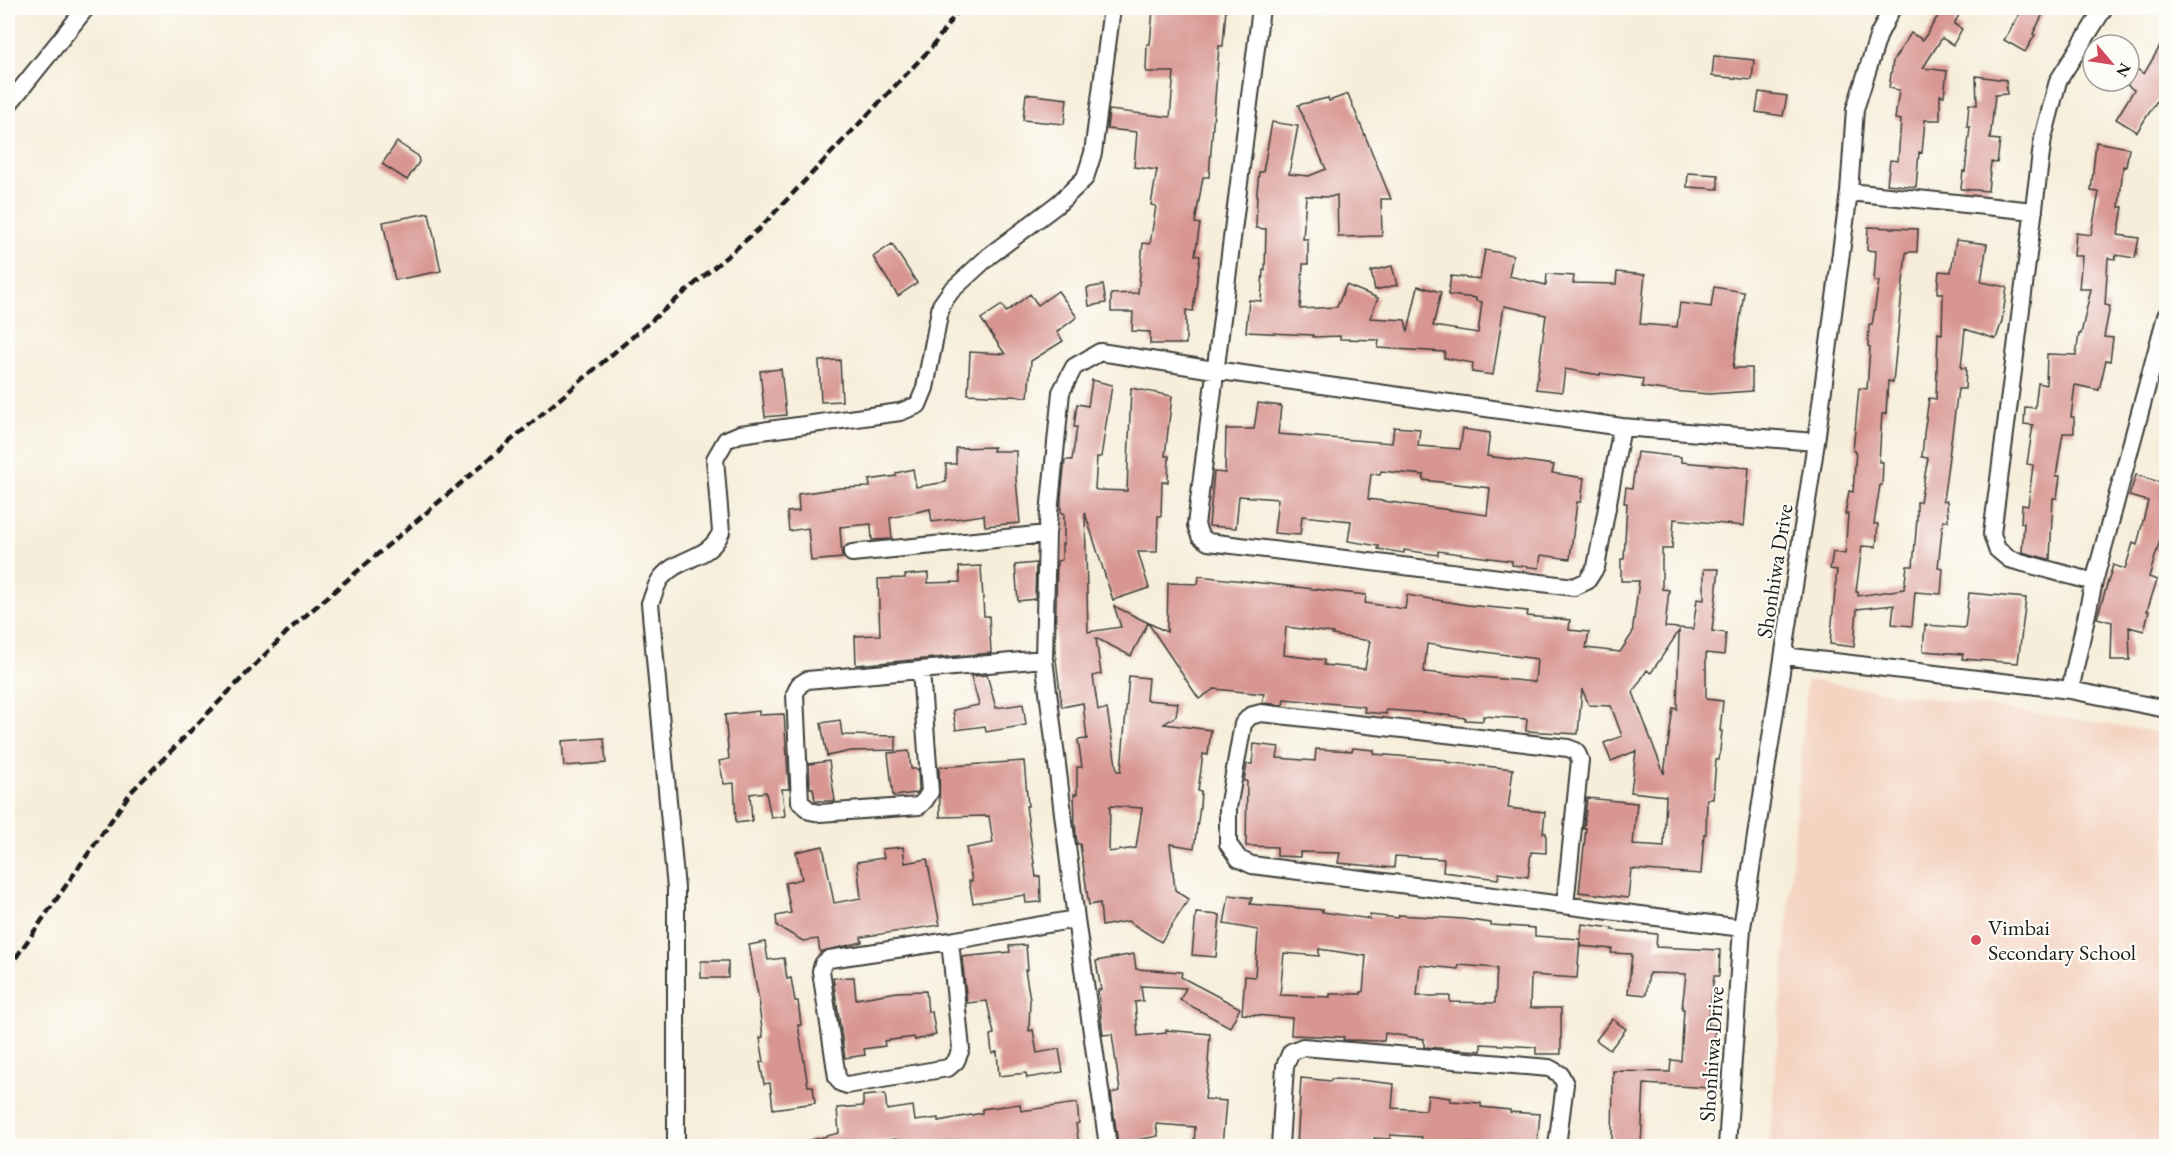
<svg xmlns="http://www.w3.org/2000/svg" width="2174" height="1154" font-family="'EB Garamond',serif">
<style>
.built{fill:#f4d3c1}
.building{fill:#d89692;fill-rule:evenodd}
.lines{fill:none;stroke-linecap:round;stroke-linejoin:round}
.street-casing{stroke:#3d3c38;stroke-width:20}
.street{stroke:#fff;stroke-width:16}
.rail{stroke:#1c1c1c;stroke-width:4.5;stroke-dasharray:9 4.5;stroke-linecap:butt}
.poi-dot{fill:#d1495b;stroke:#fdfcf7;stroke-width:2}
.labels{text-anchor:middle;stroke-width:4.5;stroke-linejoin:round;paint-order:stroke}
.street-label{font-size:22px;fill:#1c1c1c;stroke:#fdfcf7}
.poi-label{font-size:22px;fill:#1c1c1c;stroke:#fdfcf7;text-anchor:start}
</style>
<rect width="100%" height="100%" fill="#fdfcf7"/>
<filter id="ink" filterUnits="userSpaceOnUse"><feTurbulence type="fractalNoise" baseFrequency=".0167" numOctaves="2"/><feDisplacementMap in="SourceGraphic" scale="12" xChannelSelector="R" yChannelSelector="G"/><feConvolveMatrix kernelMatrix="1 2 1 2 8 2 1 2 1" color-interpolation-filters="sRGB"/></filter>
<filter id="wash" filterUnits="userSpaceOnUse"><feTurbulence type="fractalNoise" baseFrequency=".008" numOctaves="4" result="noise"/><feDisplacementMap in="SourceGraphic" scale="24" xChannelSelector="R" yChannelSelector="G"/><feGaussianBlur stdDeviation="1.35" result="paint"/><feColorMatrix in="noise" values="0 0 0 0 0 0 0 0 0 0 0 0 0 0 0 0 0 1.4 0 .05"/><feComposite in="paint" operator="in"/></filter>
<g filter="url(#wash)">
<rect width="100%" height="100%" fill="#f6eeda"/>
<path class="built" d="M1807 680 2166 733V1146H1769Z"/>
<g id="blocks">
<path class="building" d="M1184 8H1226L1223 46H1219L1209 177H1203L1195 223 1200 224 1195 255 1200 256 1193 311 1186 310V344H1150V332L1132 331 1133 312H1111V294L1138 293 1143 243 1150 244 1156 206 1151 205 1157 170 1134 167 1137 132 1107 129 1109 110 1170 117 1174 72H1146L1147 44H1150L1153 9 1183 11Z
M1943 8H1963L1954 24 1962 29 1953 45 1942 38 1923 68 1947 71 1944 96 1940 95V120H1925L1922 153 1919 152 1916 187 1887 184 1890 160 1898 161 1901 120 1895 119 1899 90 1889 88 1893 61 1911 33 1923 40Z
M2023 8H2046L2033 34 2035 35 2025 52 2004 40Z
M2166 36V104L2158 99 2137 132 2116 119 2134 90 2127 85 2137 69 2144 74Z
M1714 56 1754 60 1752 80 1712 76Z
M1976 76 2006 80 2007 94 1995 95 1990 139 2000 140 1997 163 1991 162 1988 191 1961 189 1963 171 1965 172 1970 127H1967L1969 104 1977 105Z
M1759 92 1787 96 1783 116 1756 112Z
M1026 94 1067 99 1064 124 1023 120Z
M1348 94 1391 199H1381L1382 236 1338 237 1337 195 1330 197 1306 196 1303 239H1308V264H1303L1300 309 1337 307 1346 285 1378 298 1370 318 1405 320 1408 332 1418 286 1441 292 1433 326 1478 333 1482 302 1476 301V298L1448 295 1451 276 1480 279 1485 250 1513 255 1509 276 1546 285 1547 274 1574 276 1573 283 1616 284 1617 272 1645 275 1640 324 1677 327 1680 303 1711 307 1714 287 1744 292 1733 368H1752V391L1709 394 1671 391 1642 387 1643 379 1600 373V375L1565 369 1562 392 1536 389 1546 315 1504 306 1493 375 1472 372 1473 363 1444 358 1445 352 1378 348 1379 340 1340 339V336L1313 337V335L1246 332 1249 300 1261 301 1263 270H1265L1266 229 1256 228 1257 192 1259 172H1263L1272 122 1298 126 1289 174 1309 176 1326 169 1298 105 1328 98 1329 101Z
M397 142 418 156 419 162 407 180 382 164Z
M2096 142 2129 148 2126 167 2123 166 2119 207H2123L2118 235 2139 238 2135 258 2116 255 2115 259 2108 258 2105 305 2110 306 2104 337 2113 338 2110 361 2106 360 2099 390 2075 385 2071 417H2074V433H2063L2056 476H2060L2057 498H2053L2050 559H2048L2022 552 2024 523H2021L2022 505 2028 506 2033 465 2027 464 2033 425 2024 424 2025 407 2035 408 2038 383 2046 385 2047 354 2076 355 2079 334H2081L2091 289H2079L2082 256H2074L2076 233 2091 235 2099 192 2091 191Z
M1688 173 1718 175V189L1687 187Z
M429 213 441 271 395 280 383 222Z
M1868 227 1918 229 1917 252H1906L1893 382 1888 381 1886 414H1882L1879 462H1883L1882 485H1880L1874 524H1878L1876 547 1862 546 1856 592H1858V596L1904 589 1907 566H1913L1917 519V502H1920L1928 458 1922 457 1924 434 1929 398 1936 399 1938 333 1942 334 1943 293H1937L1939 271 1951 272 1956 240 1987 244 1981 282 2007 287 2002 321 1996 339 1965 329 1961 368H1966L1965 389H1958L1943 501H1947L1948 521H1943L1938 568 1943 569 1941 594 1915 592 1912 626 1892 624 1894 605 1857 609 1854 647 1830 644 1837 570 1830 569 1833 552 1845 554 1848 514H1845L1849 491 1853 492 1856 451H1853L1859 388 1867 389 1870 347 1868 346 1869 325H1872L1879 281H1874L1876 251 1867 250Z
M892 244 917 283 898 296 873 257Z
M1392 266 1397 285 1375 290 1371 271Z
M1103 285 1106 303 1089 306 1087 288Z
M1058 291 1077 317 1057 332 1063 341 1031 361 1028 397 968 394 970 352 1005 354 981 319 1002 305 1006 312 1030 294 1038 305Z
M840 360 842 401 821 402 819 361Z
M781 369 786 415 765 417 760 371Z
M1092 380 1112 385 1101 457H1097L1095 489 1097 490 1127 491 1131 388 1172 396 1165 456H1169L1168 482H1162L1161 516H1158L1157 552H1138L1149 588 1113 600 1085 513 1088 632 1121 627 1114 606 1167 632 1168 583 1198 584 1199 576 1366 595 1365 603 1405 609 1407 595 1467 605 1528 611 1527 616 1570 620 1569 630 1589 632 1586 648 1620 652 1632 634 1639 581H1621V559H1624L1627 503H1624L1626 487 1632 488 1637 452 1681 457V462L1749 468 1744 526 1674 519 1672 549H1662V589L1669 590 1665 627 1693 629 1697 599 1704 600V569H1719L1712 631 1726 633 1724 655 1706 653V699L1723 701 1720 731H1722L1719 760H1716L1713 799H1707L1706 834H1704L1701 874 1631 869 1628 898 1579 892 1586 828H1584L1587 798 1637 803 1633 845 1664 847 1666 796 1631 792 1636 751 1611 761 1604 743 1622 736 1611 706 1589 705 1582 689 1578 734 1526 731 1527 719 1483 716V721L1465 720 1466 718 1430 713 1386 710V714L1364 712 1365 707 1359 706 1284 699 1283 705 1262 703 1264 694 1214 689 1199 699 1148 623 1131 656 1096 638 1101 674 1093 676 1098 710 1107 709 1117 771H1121L1129 676 1148 678 1146 700 1178 703 1176 716 1164 724 1211 730 1208 755 1203 754 1198 791H1201L1200 807 1194 848 1170 844 1175 890 1189 899 1161 942 1128 921 1102 926 1100 903 1089 905 1080 844H1077L1075 821 1074 794H1077V767H1082L1078 740 1087 739 1083 703 1062 707 1055 652 1057 561 1062 560V544H1064V513H1061V497L1065 460H1072L1077 427H1074L1077 404 1088 406ZM1286 627 1333 633 1332 635 1370 641 1365 669 1324 665V660L1284 655ZM1679 631 1677 709 1673 708 1664 774 1633 692 1647 670 1651 673ZM1427 644 1537 659 1535 682 1424 672ZM1110 806 1142 808 1136 848 1109 852Z
M1258 403 1281 406 1278 434 1392 443 1394 427 1420 429 1418 446 1460 449 1463 429 1490 433 1487 456 1554 465 1552 473 1584 478 1581 502H1577L1570 559 1541 555 1539 568 1512 565V561L1438 551V555L1404 550V553L1378 549 1379 546 1348 541 1351 521 1302 516 1300 535 1274 533 1278 499 1239 496 1236 528 1209 526 1214 472 1225 473 1226 429H1254ZM1381 471 1424 475 1423 480 1490 488 1487 515 1368 499 1371 474 1380 475Z
M994 447 993 451H1016V479L1020 523 985 526 984 515 932 522 930 509 890 518 892 539 872 540 871 524 840 527 842 558 811 561 808 528 789 531 787 512 799 511 798 494 840 488 870 487 869 480 896 476V473L913 469 916 487 946 482V464H956V448Z
M2136 475 2166 484V538L2161 537 2149 577 2157 580 2147 611H2149L2144 631 2129 627 2130 660H2111L2112 622 2097 618 2113 565 2125 569 2133 543 2137 545 2148 501 2129 496Z
M1036 563 1035 599 1018 601 1015 565Z
M981 566 984 616H989L991 653 856 665 855 636 880 635 878 579 905 578V575L928 573V583L960 582 959 567Z
M1969 593 2026 598 2018 663 1962 659 1963 654 1923 651 1925 625 1965 628Z
M987 675 996 708 1023 704 1026 725 986 732 985 726 956 730 953 710 979 705 971 676Z
M759 711V715L784 714 789 789H782L785 816 771 818 766 792 750 794 752 821 736 823 734 783 724 784 719 761 729 759 725 715Z
M840 720 842 735 896 736V750L851 751 827 756 821 723Z
M604 738 606 763 564 766 562 741Z
M1254 744 1279 747 1277 758 1315 761 1316 749 1352 751 1353 748 1374 750V754L1446 760V762L1513 769 1508 808 1545 812 1543 833H1546V853L1531 852 1528 877 1499 873 1498 879 1443 872 1444 859 1395 856 1394 868 1338 863 1340 853 1300 852V857L1277 856V847L1246 846 1247 781H1244L1247 764H1252Z
M909 751 911 769H918L919 789 917 793 893 796 888 753Z
M829 761 835 801H815L813 788H810L809 764Z
M1024 761 1028 806H1026L1036 877 1040 876 1041 902 1026 903 1025 895 973 903 969 881H972L966 848 993 843 989 816 940 817 939 767Z
M823 846 834 903 861 898 857 862 884 858 882 849 903 847 905 863 927 859 940 925 861 937 862 942 820 952 818 939 803 941 777 926 776 916 791 913 785 883 802 879 796 852Z
M1229 895 1252 898 1250 904 1323 910 1322 912 1370 919V915L1398 918 1399 915 1463 919 1491 923V925L1535 928V936L1580 939 1577 978 1531 975 1530 1008H1561V1054H1536V1047L1481 1044V1051L1424 1047V1039L1385 1033 1384 1041 1346 1040H1343L1344 1037 1291 1035 1292 1018 1242 1014 1245 976 1255 977 1258 930 1224 924ZM1319 949 1366 956 1363 992H1361V994H1330V997L1280 995 1284 953 1319 956ZM1420 965 1458 969 1459 965 1497 968 1495 1003 1450 1002V996H1417Z
M1196 913 1220 915 1216 957 1192 955Z
M1582 924 1612 928V930L1657 934 1656 947 1720 950 1719 976H1714L1708 1025H1715L1711 1088 1644 1084 1641 1146H1612L1613 1071 1670 1072 1671 1060 1681 1061 1684 1009H1682L1686 974 1649 973 1646 995 1628 993 1632 954 1611 953 1612 949 1580 946Z
M765 942 768 960 784 958 787 979 791 978 795 1001H798L801 1025H798L803 1055 808 1086H813L815 1103 773 1109 770 1083 764 1084 760 1062H764L760 1038 763 1037 759 1006H760L749 945Z
M1026 945 1028 970H1025L1030 999 1029 1031 1033 1030 1037 1053 1059 1049 1063 1072 1027 1078 1026 1073 999 1076 997 1052 992 1053 990 1035 994 1034 987 1001 967 1003 962 957 1010 952 1009 946Z
M1134 954 1136 969 1182 972 1181 977 1240 1008 1230 1027 1180 1000 1186 988 1141 986 1143 1001 1135 1002 1138 1036 1166 1033V1030L1210 1034 1208 1063 1209 1064 1205 1099 1226 1101 1222 1146H1194L1195 1127 1156 1124 1158 1136 1118 1144 1111 1093 1120 1091 1112 1034 1103 1035 1098 990H1101L1096 961Z
M701 961H728V978H701Z
M854 977 856 999 897 992 926 991 928 1012H932L936 1035 915 1040 914 1037 884 1041 885 1046 864 1049 865 1055 845 1058 833 978Z
M1612 1019 1626 1029 1610 1050 1596 1040Z
M1301 1078 1331 1081V1079L1360 1080 1394 1084 1392 1108 1426 1110 1428 1095 1451 1098 1450 1101 1481 1103V1107L1510 1110V1112L1540 1114 1537 1146H1481V1144L1444 1141 1443 1146H1420L1422 1137 1390 1135V1139L1374 1138V1146H1297Z
M885 1094 887 1110 913 1106 915 1121 938 1118V1121L982 1113V1109L1020 1104 1021 1111 1077 1103 1079 1123 1076 1124 1079 1146H897L896 1139 861 1143V1146H808L807 1141 839 1133 837 1108 863 1106V1096Z"/>
</g>
</g>
<g filter="url(#ink)">
<use href="#blocks" fill-opacity="0" stroke="#3d3c38" stroke-width="1.5"/>
<g class="lines">
<g class="street-casing">
<path id="street" d="M1261 8 1196 525 1200 536 1208 542 1574 587 1587 581 1596 567 1622 427
M8 105 86 8
M1849 192 2034 211
M852 553 1047 534
M2094 582 2009 559 1997 549 1992 534 2043 138 2058 81 2104 8
M1784 656 2070 690 2166 709
M921 671 930 792 925 800 919 806 820 813 810 811 800 802 795 694 799 685 807 680 1044 659
M2070 690 2094 582 2166 316
M1565 905 1580 760 1576 751 1568 748 1261 713 1250 716 1243 724 1228 808V844L1239 859 1252 865 1742 928
M950 941 961 1049 956 1061 948 1068 847 1085 841 1083 837 1077 821 971 823 964 829 959 950 941 1076 919
M676 1146V889L650 603C654 595 656 583 662 577 680 556 710 560 721 532L715 459 726 440 740 434 900 412 918 405 925 388 941 305 951 291 989 256 1059 203 1085 178 1093 153 1112 8
M1108 1146 1076 919 1044 659 1047 534 1061 392 1074 367 1100 352 1214 370 1622 427 1816 442
M1280 1146 1285 1066 1291 1052 1303 1047 1549 1068 1560 1074 1565 1084 1557 1146
M1727 1146 1742 928 1816 442 1849 192 1855 109 1879 34 1892 8"/>
</g>
<use href="#street" class="street"/>
<path class="rail" d="M8 969 131 792 291 628 759 229 932 47 960 8"/>
</g>
</g>
<circle class="poi-dot" cx="1976" cy="940" r="6"/>
<g class="labels">
<g class="street-label">
<text transform="translate(1774 571) rotate(-81)" y="8">Shonhiwa Drive</text>
<text transform="translate(1711 1054) rotate(-86)" y="8">Shonhiwa Drive</text>
</g>
<g class="poi-label">
<text x="1988" y="935">Vimbai<tspan x="1988" dy="25">Secondary School</tspan></text>
</g>
</g>
<rect width="2174" height="1154" fill="none" stroke="#fdfcf7" stroke-width="30"/>
<g transform="translate(2111 63) rotate(119)"><circle r="28" fill="#fdfcf7" stroke="#a3a29f" stroke-width="1.5"/>
<path d="M0-4.5L10 22L0 15L-10 22Z" fill="#d1495b"/>
<text y="-9" font-size="16" font-weight="bold" text-anchor="middle" fill="#1c1c1c">N</text>
</g>
</svg>
